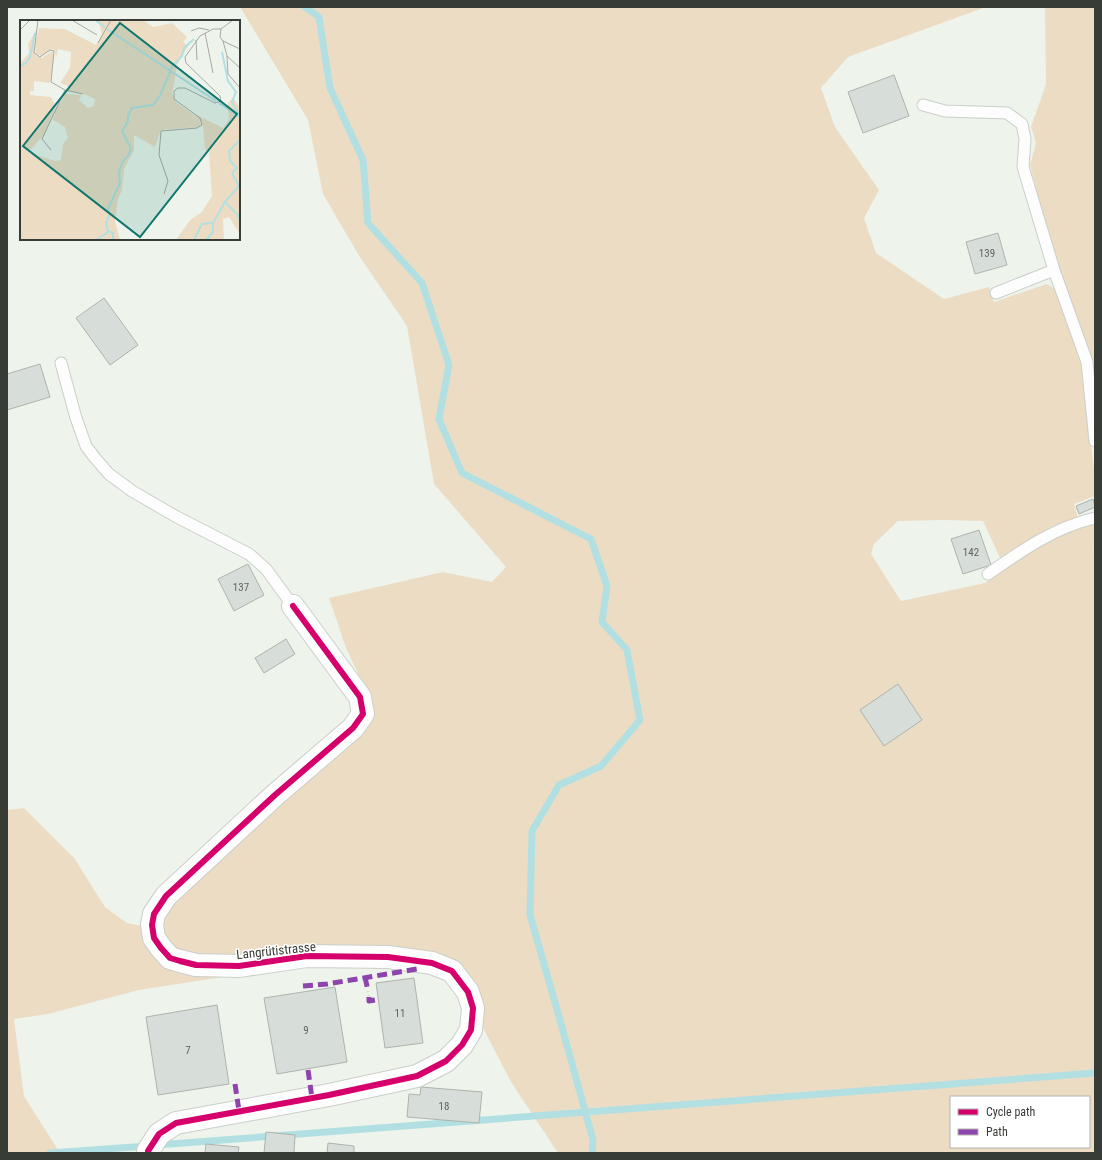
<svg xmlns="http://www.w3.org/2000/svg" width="1102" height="1160" font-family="'Roboto Condensed',sans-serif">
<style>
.green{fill:#eddcc4;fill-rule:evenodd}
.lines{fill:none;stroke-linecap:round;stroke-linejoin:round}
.stream{stroke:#b2e0e2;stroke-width:7}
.building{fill:#d7ddd8;stroke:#aeb3ae}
.service-casing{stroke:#cacfc9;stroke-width:13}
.minor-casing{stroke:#cacfc9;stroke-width:24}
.path{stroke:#d6d8d6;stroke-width:2.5;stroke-dasharray:1 3;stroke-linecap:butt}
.service{stroke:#fcfdfc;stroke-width:11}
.minor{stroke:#fcfdfc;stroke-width:22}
.quiet{stroke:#8e44ad;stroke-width:5;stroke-dasharray:10 5;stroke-linecap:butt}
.cycleway-casing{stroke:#fff;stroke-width:8}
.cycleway{stroke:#d6006c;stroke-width:6}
.labels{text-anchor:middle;stroke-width:3;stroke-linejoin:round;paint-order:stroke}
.number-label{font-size:11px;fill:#60645e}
.street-label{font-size:13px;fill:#383c36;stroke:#fff}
.inset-river{fill:none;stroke:#b2e0e2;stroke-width:2}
.inset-road{fill:none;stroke:#a5aaa3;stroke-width:1}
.view{fill:#0f766e;fill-opacity:0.15;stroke:#0f766e;stroke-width:2}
.inset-edge{fill:none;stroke:#383c36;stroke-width:2}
</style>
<rect width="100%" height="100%" fill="#eef4ec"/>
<path class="green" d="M240 7H986L848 57 821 88 835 127 879 190 864 218 876 253 944 299 989 287 994 302 1047 284 1055 289 1081 364 1095 477V496L1074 504 1078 518 1049 528 1001 560 983 521 943 520 898 521 874 544 871 554 901 601 985 583 1031 551 1061 533 1095 524V545L1093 548H1095V1153H558L511 1082 481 1024 471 978 275 954 185 959 162 941 160 919 369 697 346 648 329 598 443 572 492 582 506 567 434 484 407 326 358 254 323 194 308 120ZM951 1097H1089V1147H951Z
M1045 7H1095V379L1083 335 1065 287 1045 222 1030 165 1036 143 1031 127 1046 84Z
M24 808 74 858 105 907 127 923 146 927 149 942 247 972 223 977 139 990 48 1014 14 1019 24 1096 60 1153H7V810Z"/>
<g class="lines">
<path class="stream" d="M305 7 319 17 330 88 363 160 368 223 422 283 449 365 439 419 462 473 591 539 607 586 602 622 627 650 640 720 601 766 559 785 532 831 530 915 560 1020 593 1140 592 1153
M157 1145 1095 1073
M50 1153 147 1146"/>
</g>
<path class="building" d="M894 75 909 116 863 133 848 92Z
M998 233 1007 265 975 274 966 242Z
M104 298 138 345 110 365 76 318Z
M40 364 50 397 7 410V374Z
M1093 499 1095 507 1079 514 1076 506Z
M979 530 991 565 963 574 951 539Z
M248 564 264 595 234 611 218 579Z
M286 639 295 654 264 673 255 658Z
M898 684 922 720 884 746 860 710Z
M414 978 423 1043 385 1048 376 983Z
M335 987 347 1062 277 1074 264 998Z
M217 1005 229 1084 158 1095 146 1017Z
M421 1087 482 1092 479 1123 407 1117 409 1094 420 1095Z
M266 1132 295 1135 294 1153H264Z
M328 1143 354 1146V1153H327Z
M206 1144 239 1147 238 1153H205Z"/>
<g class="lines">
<g class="service-casing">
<path id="service" d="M923 105 945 111 1007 113 1022 124 1025 139 1023 167 1054 270 1087 362 1095 441
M996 293 1054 270
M61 363 76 418 86 446 95 458 109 474 132 491 175 516 249 554 266 569 293 606
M988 574C1021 551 1055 527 1095 518"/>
</g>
<g class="minor-casing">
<path id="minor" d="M148 1153V1151L159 1134 176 1123 329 1095 417 1076 446 1061 462 1045 471 1030 473 1008 468 992 452 971 432 963 388 957 307 956 239 966 196 965 180 961 170 958 161 948 154 938 152 925 154 914 166 896 275 795 353 728 363 714 360 697 293 606"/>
</g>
<path class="path" d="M368 991 369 997"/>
<use href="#service" class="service"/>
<use href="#minor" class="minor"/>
<path class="quiet" d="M365 977 368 991
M303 986 327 984 417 969V961
M369 997V1001L375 1000
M308 1070 312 1098
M235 1084 239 1111"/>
<g class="cycleway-casing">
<path id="cycleway" d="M148 1153V1151L159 1134 176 1123 329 1095 417 1076 446 1061 462 1045 471 1030 473 1008 468 992 452 971 432 963 388 957 307 956 239 966 196 965 180 961 170 958 161 948 154 938 152 925 154 914 166 896 275 795 353 728 363 714 360 697 293 606"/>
</g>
<use href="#cycleway" class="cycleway"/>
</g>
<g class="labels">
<g class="number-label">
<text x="987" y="257">139</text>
<text x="971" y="556">142</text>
<text x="241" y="591">137</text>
<text x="400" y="1017">11</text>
<text x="306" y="1034">9</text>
<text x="188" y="1054">7</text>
<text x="444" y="1110">18</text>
</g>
<g class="street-label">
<text transform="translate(276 950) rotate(-6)" y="5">Langrütistrasse</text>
</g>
</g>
<g transform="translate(20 20)">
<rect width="220" height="220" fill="#eef4ec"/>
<path d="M78 0H123L133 7 152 3 167 17 163 22 168 26 157 45 152 74 156 82 178 98 181 104 178 107 141 110 135 127 114 115V130L104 149 102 170 98 179 95 201 100 220H0V44L9 33 8 24 17 9 14 23 15 35 22 38 32 31 34 37 30 63 14 61V71H10V75L31 77 36 86 25 114 8 132 35 141 41 140 43 124 48 118 45 107 33 100 36 89 45 74 61 75 59 80 68 88 74 86 75 79 64 74 48 71V66L40 63 50 48 51 32 38 29 36 39 35 32 32 29 21 36 16 34 15 24 19 8 45 9 76 25 82 14ZM213 78 220 87V214L209 197 203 199 204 220H156L170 200 182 192 192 176 189 132 185 129 183 105 175 94 203 108 209 99 208 83Z" fill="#eddcc4"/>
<path class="inset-river" d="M75 0 85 7M87 9 196 81M202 32 208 61 216 72 212 82 220 96M0 46 6 43 10 37 15 13M199 83 220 97M206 183 218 195 220 202M76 220 88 212M93 220V213L88 211 86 203 90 194 88 189 100 163 99 152 103 141 108 136 111 129 102 111 108 101V96L112 88 133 85 140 76 152 47 162 36 164 28 174 19M174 220 182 204 193 203M186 220 193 212V203L205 182 219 166 212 153 217 148 210 141 209 131 220 120"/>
<path class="inset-road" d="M18 0 14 33 20 37 30 30 34 31 31 62 45 70 22 119 31 130M52 0 77 15M213 0 201 9 200 17 203 21 220 29M0 10 10 0M171 11 179 8 189 10M185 13 193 53M176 20 177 40M203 21 207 36 220 48M78 23 91 0M207 36 208 54 220 68M45 70 63 74M144 174 148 161 139 135 141 111 177 108 182 105 180 98 154 79V71L158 68H165L195 83 201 81 200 76 166 43 165 37 180 16 193 9H201"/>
<path class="view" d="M100 3 217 94 120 217 3 126Z"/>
<rect width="220" height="220" class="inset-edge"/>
</g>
<rect width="1102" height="1160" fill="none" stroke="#383c36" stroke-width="16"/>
<rect x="950" y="1096" width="140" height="52" fill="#ffffff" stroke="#afb1af"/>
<rect x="958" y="1109" width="20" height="6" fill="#d6006c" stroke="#afb1af"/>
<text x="986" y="1116" font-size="12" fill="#383c36">Cycle path</text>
<rect x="958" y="1129" width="20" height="6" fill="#8e44ad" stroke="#afb1af"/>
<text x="986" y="1136" font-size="12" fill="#383c36">Path</text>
</svg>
